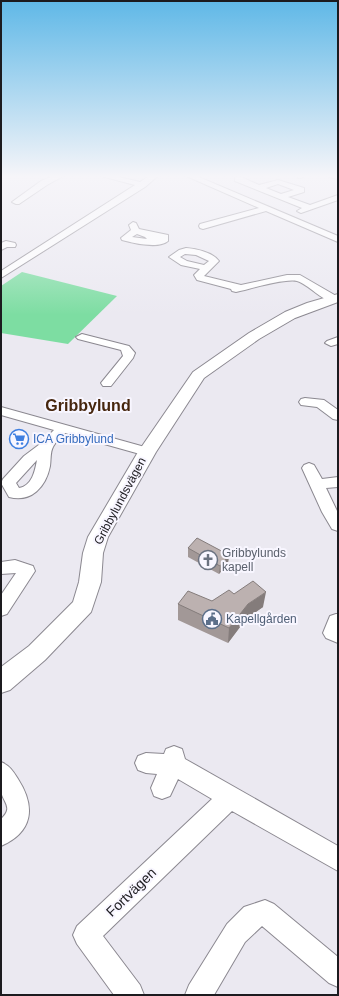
<svg xmlns="http://www.w3.org/2000/svg" width="339" height="996" font-family="Helvetica,sans-serif">
<style>
.green{fill:#7ddda2}
.lines{fill:none;stroke-linecap:round;stroke-linejoin:round}
.minor-casing{stroke:#8b8890;stroke-width:2}
.tertiary-casing{stroke:#8b8890;stroke-width:2}
.minor{fill:#fff;fill-rule:evenodd}
.tertiary{fill:#fff;fill-rule:evenodd}
.wall{fill:#a29897}
.shaded-wall{fill:#847c7b}
.building{fill:#bcb1b0;stroke:#847c7b}
.labels{text-anchor:middle;stroke-width:4;stroke-linejoin:round;paint-order:stroke}
.shop-label{font-size:12px;fill:#366cbe;stroke:#f8f6ff;text-anchor:start}
.street-label{font-size:12px;fill:#1c1b1f;stroke:#f8f6ff}
.worship-label{font-size:12px;fill:#5b616d;stroke:#f8f6ff;text-anchor:start}
.service-label{font-size:12px;fill:#4e5e75;stroke:#f8f6ff;text-anchor:start}
.near-street-label{font-size:14px;fill:#1c1b1f;stroke:#f8f6ff}
.district-label{font-size:16px;font-weight:bold;fill:#46260e;stroke:#f8f6ff}
</style>
<rect width="100%" height="100%" fill="#ebe9f1"/>
<path class="green" d="M22 272 117 296 68 344 1 333V286Z"/>
<g class="lines">
<g class="minor-casing">
<path id="minor" d="M55 175H65L47 185 19 204H16L12 202 41 181Z
M97 175H110L140 182 151 175H159L145 187 1 278V271L135 185Z
M184 175H194L338 236V242L266 211 203 229 200 228 199 226 200 224 259 208Z
M298 175H306L301 178H298Z
M329 175H338V179L329 177Z
M235 177H241L259 185 278 180 304 188V192L288 197 310 205 338 195V200L301 213 297 211 302 208 235 181ZM278 184 294 190 281 194 266 188Z
M133 222 136 223 139 229 168 235V241C159 249 133 243 122 240L121 238 131 230 129 225ZM137 234 145 237 147 239 132 237Z
M6 241 15 243 16 245 15 247H7L1 250V243Z
M186 248C197 249 212 252 219 261L204 276 241 285 287 275H300L338 297V301C326 306 309 284 297 281 285 278 250 289 236 292L232 291 231 289 197 280 194 275 200 269 181 265 169 257 179 250ZM185 254 196 255 209 261 204 265 187 261 180 257Z
M82 334 129 346 135 353 133 358 111 386H103L101 383 123 356 121 350 78 339 76 337Z
M338 337V344L331 346 325 343 327 341Z
M305 398 324 400 338 410V420L333 419 317 407 301 405 299 402 301 399Z
M1 407 152 449 154 452 152 455 147 456 65 433C61 437 55 442 53 447 50 452 51 460 50 466 46 487 31 503 9 497L1 483 3 479 24 456 40 444 54 430 1 415ZM37 460C35 471 32 486 19 488L16 483Z
M309 463 314 465 322 479 338 477V487L326 488 338 513V531L332 529 322 512 302 468 304 465Z
M15 560 33 566 35 571 7 614 1 616V595L16 573 1 574V562Z
M336 614H338V643L326 638 323 633 330 616Z
M174 746 182 749 185 759 338 846V871L232 811 103 936 140 985 144 995H114L77 944 73 935 77 926 212 799 178 779 170 796 162 799 154 796 151 788 157 774 146 773 138 770 135 763 138 756 146 753 164 754 166 749Z
M1 762C10 766 13 771 18 779 36 807 33 832 1 846V819C14 807 3 803 1 791 0 782 1 771 1 762Z
M265 900 274 904 338 957V987L329 983 262 926 245 942 214 995H185L189 985 227 924 244 907Z"/>
</g>
<g class="tertiary-casing">
<path id="tertiary" d="M338 294V302L295 318 259 339 204 378 156 452 108 537 103 553 101 582 91 612 45 660 10 690 1 693V667L29 646 73 602 79 582 83 553 88 537 138 452 193 372 249 333 285 312 307 303Z"/>
</g>
<use href="#minor" class="minor"/>
<use href="#tertiary" class="tertiary"/>
</g>
<path class="wall" d="M188 548 229 555 228 563 219 574 188 557Z
M234 594 263 607 246 619 228 643 178 620V604L212 601Z"/>
<path class="shaded-wall" d="M229 555 228 563 219 574 220 566Z
M266 592 263 607 246 619 228 643 229 628 248 604Z"/>
<path class="building" d="M197 538 229 555 220 566 188 548Z
M253 581 266 592 248 604 229 628 178 604 188 591 212 601 229 590 234 594Z"/>
<linearGradient id="sky" x2="0" y2="1"><stop stop-color="#5fb8e7"/><stop offset="0.56" stop-color="#f6f5f9"/><stop offset="1" stop-color="#f6f5f9" stop-opacity="0"/></linearGradient>
<rect width="339" height="315" fill="url(#sky)"/>
<defs>
<g id="supermarket-ring" transform="scale(1)"><circle r="9.5" fill="#f8f6ff" stroke="#3f7fe0" stroke-width="1.5"/><path d="M-6-5.5h2.5l.6 2H6L4.5 2H-2.5L-4.4-4H-6ZM-1.5 3.2a1.3 1.3 0 1 0 .1 0ZM3 3.2a1.3 1.3 0 1 0 .1 0Z" fill="#3f7fe0"/></g>
<g id="church-ring" transform="scale(1)"><circle r="9.5" fill="#f8f6ff" stroke="#6b7280" stroke-width="1.5"/><path d="M-1.2-6h2.4v3.5h3.3v2.4h-3.3V6h-2.4V-.1h-3.3v-2.4h3.3Z" fill="#6b7280"/></g>
<g id="civic-ring" transform="scale(1)"><circle r="9.5" fill="#f8f6ff" stroke="#5c6f8a" stroke-width="1.5"/><path d="M-.6-6.5H3V-4.5H.6V-3L4-1V1h2V6H-6V1h2V-1L-.6-3ZM-1.2 2.5V6h2.4V2.5Z" fill="#5c6f8a"/></g>
</defs>
<g fill-rule="evenodd">
<use href="#supermarket-ring" x="19" y="439"/>
<use href="#church-ring" x="208" y="560"/>
<use href="#civic-ring" x="212" y="619"/>
</g>
<g class="labels">
<g class="shop-label">
<text x="33" y="443">ICA Gribbylund</text>
</g>
<g class="street-label">
<text transform="translate(120 501) rotate(-62)" y="4">Gribbylundsvägen</text>
</g>
<g class="worship-label">
<text x="222" y="557">Gribbylunds<tspan x="222" dy="14">kapell</tspan></text>
</g>
<g class="service-label">
<text x="226" y="623">Kapellgården</text>
</g>
<g class="near-street-label">
<text transform="translate(131 892) rotate(-44)" y="5">Fortvägen</text>
</g>
<g class="district-label">
<text x="88" y="411">Gribbylund</text>
</g>
</g>
<rect width="339" height="996" fill="none" stroke="#1c1b1f" stroke-width="4"/>
</svg>
